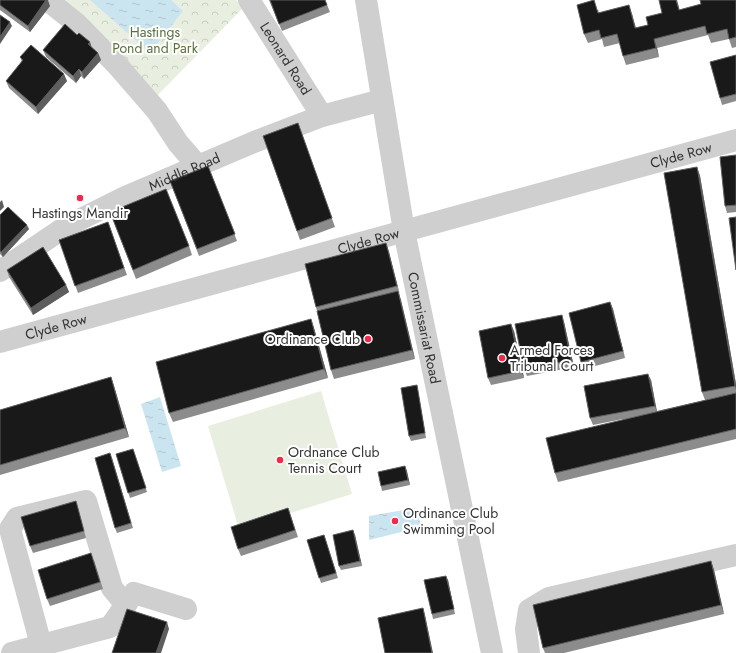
<svg xmlns="http://www.w3.org/2000/svg" width="736" height="653" font-family="Jost,sans-serif">
<style>
.grass{fill:#e9efe0}
.park{fill:url(#park-crowns)}
.water{fill:url(#water-ripples)}
.lines{fill:none;stroke-linecap:round;stroke-linejoin:round}
.minor{stroke:#cfcfcf;stroke-width:22}
.wall{fill:#8c8c8c}
.shaded-wall{fill:#5e5e5e}
.building{fill:#191919;stroke:#5e5e5e}
.poi-dot{fill:#f32949;stroke:#fff;stroke-width:1.5}
.labels{text-anchor:middle;stroke-width:4;stroke-linejoin:round;paint-order:stroke}
.park-label{font-size:14px;fill:#59723a;stroke:#fff}
.street-label{font-size:14px;fill:#323232;stroke:#fff}
.poi-label{font-size:14px;fill:#323232;stroke:#fff;text-anchor:start}
</style>
<defs>
<pattern id="park-crowns" width="20" height="18" patternUnits="userSpaceOnUse"><rect width="20" height="18" fill="#e9efe0"/><path d="M2 6a3 3 0 1 1 6 0M12 15a3 3 0 1 1 6 0" fill="none" stroke="#c8cdc1"/></pattern>
<pattern id="water-ripples" width="26" height="14" patternUnits="userSpaceOnUse"><rect width="26" height="14" fill="#cbe5f0"/><path d="M2 4q2-2 4 0t4 0M15 11q2-2 4 0t4 0" fill="none" stroke="#afc5ce"/></pattern>
</defs>
<rect width="100%" height="100%" fill="#fff"/>
<path class="grass" d="M321 391 352 494 239 529 208 426Z"/>
<path class="park" d="M55 0H236L244 7 155 98Z"/>
<path class="water" d="M90 0H171L183 11 150 53Z
M160 397 181 466 162 472 141 404Z
M415 508 422 527 369 540V516Z"/>
<g class="lines">
<g class="minor">
<path d="M47 0 76 23 118 66 157 111 178 143 197 165"/>
<path id="s1" d="M249 0 322 116"/>
<path id="s2" d="M366 0 404 231 492 653"/>
<path id="s3" d="M0 271 65 227 125 197 254 142 322 116 382 100"/>
<path id="s4" d="M0 342 736 140"/>
<path d="M41 645 10 529 17 518 86 501 112 588 126 605"/>
<path d="M12 653 110 627 134 593 186 609"/>
<path d="M529 653 526 629 529 610 549 598 736 555"/>
</g>
</g>
<path class="wall" d="M0 0 50 6 30 32 0 10Z
M269 0H325L330 12 282 31Z
M736 0V47L732 48 729 39 711 43 708 35 657 48 659 57 626 65 623 56 620 43 604 47 602 39 588 43 584 34 598 9 599 13 632 14 636 28 648 25 662 13Z
M77 35 90 42 92 48 98 53 101 60 84 79 81 76 76 83 46 57 43 50Z
M736 55V101L722 105 720 98Z
M20 57 67 81 38 114 9 88 6 81 22 62Z
M298 123 335 227 300 240 263 136Z
M736 155V212L727 213 725 206Z
M208 166 237 241 199 256 170 181Z
M697 167 700 176 736 384V439L558 482 555 473 623 419 593 425 590 418 651 380 657 411 705 400 702 392Z
M110 212 189 246 192 255 136 279Z
M0 215 29 229 3 257 0 254Z
M108 222 127 275 78 293 59 240Z
M386 243 389 252 415 359 334 379 331 370 316 307Z
M7 270 66 285 69 292 33 315 9 277Z
M610 302 613 309 625 358 584 369 581 362Z
M311 319 314 328 328 378 173 422 169 413Z
M564 322 574 367 527 376 524 369Z
M514 331 524 378 491 385 488 378Z
M111 377 114 386 129 437 0 475V410Z
M418 390 426 438 411 441 409 436Z
M133 449 147 492 130 498 116 454Z
M112 458 133 528 117 533 115 528Z
M405 466 410 485 382 491 381 486Z
M78 508 86 538 33 553 30 546Z
M288 508 298 537 241 556 238 549Z
M324 535 338 578 321 583 307 540Z
M355 535 362 566 341 570 339 566Z
M94 560 103 589 50 606 47 599Z
M711 561 714 570 724 614 564 653H545L543 648Z
M448 580 455 614 433 619 432 614Z"/>
<path class="shaded-wall" d="M46 0H48L50 6 30 32 28 26Z
M676 0H677L682 19 679 10Z
M629 5 632 14 638 37 635 28Z
M10 22 12 26 0 44V37Z
M654 39 657 48 659 57 656 48Z
M90 42 92 49 88 44Z
M98 53 101 60 84 79 82 72Z
M79 69 81 76 76 83 73 76Z
M64 74 67 81 38 114 36 107Z
M697 167 700 176 736 384V390L735 386Z
M2 200 4 207 0 211V202Z
M27 225 29 229 3 257 1 252Z
M386 243 389 252 400 295 397 286Z
M66 285 69 292 33 315 31 308Z
M398 291 401 300 415 359 412 350Z
M610 302 613 309 625 358 623 351Z
M562 315 564 322 574 367 571 360Z
M311 319 314 328 328 378 324 369Z
M511 324 514 331 524 378 521 371Z
M648 374 651 380 657 413 655 406Z
M111 377 114 386 129 437 125 428Z
M405 466 407 471 410 485 408 480Z
M353 530 355 535 362 566 360 561Z
M711 561 714 570 724 614 721 605Z
M446 576 448 580 455 614 454 609Z
M423 608 425 615 433 653H432Z
M167 622 169 629 161 653H156Z"/>
<path class="building" d="M0 0H46L28 26 0 5Z
M270 0H325L327 5 279 24Z
M594 0 598 13 629 5 635 28 648 25 646 17 662 13 659 0H676L679 10 701 4 700 0H736V37L729 39 727 29 707 34 705 26 654 39 656 48 623 56 617 34 601 38 599 30 584 34 577 5Z
M0 15 10 22 0 37Z
M65 24 77 35 79 33 90 42 88 44 98 53 82 72 79 69 73 76 43 50Z
M31 45 64 74 36 107 6 81 23 60 20 57Z
M736 55V94L720 98 710 62Z
M298 123 332 218 297 231 263 136Z
M736 155V205L725 206 720 157Z
M208 166 235 234 197 249 170 181Z
M697 167 735 386 702 392 664 173Z
M166 189 189 246 133 270 110 212Z
M8 207 27 225 1 252 0 251V215Z
M736 217V270L729 218Z
M108 222 124 268 75 286 59 240Z
M386 243 397 286 316 307 305 264Z
M43 247 66 285 31 308 7 270Z
M398 291 412 350 331 370 317 311Z
M610 302 623 351 581 362 569 313Z
M562 315 571 360 524 369 515 324Z
M311 319 324 369 169 413 156 362Z
M511 324 521 371 488 378 479 331Z
M648 374 655 406 590 418 584 386Z
M111 377 125 428 0 465V410Z
M417 385 425 433 409 436 401 388Z
M736 393V429L555 473 546 438Z
M133 449 146 488 128 493 116 454Z
M110 453 131 523 115 528 95 458Z
M405 466 408 480 381 486 378 472Z
M76 501 84 531 30 546 21 517Z
M288 508 295 530 238 549 231 527Z
M353 530 360 561 339 566 333 535Z
M324 535 336 573 319 578 307 540Z
M91 553 100 582 47 599 38 570Z
M711 561 721 605 543 648 533 605Z
M446 576 454 609 432 614 424 580Z
M423 608 432 653H385L378 618Z
M127 609 167 622 156 653H112Z"/>
<g class="poi-dot">
<circle cx="80" cy="198" r="4"/>
<circle cx="368" cy="339" r="4"/>
<circle cx="502" cy="358" r="4"/>
<circle cx="280" cy="460" r="4"/>
<circle cx="395" cy="521" r="4"/>
</g>
<g class="labels">
<g class="park-label">
<text x="155" y="37">Hastings<tspan x="155" dy="16">Pond and Park</tspan></text>
</g>
<g class="street-label">
<text dy="5" stroke="none"><textPath href="#s1" startOffset="69">Leonard Road</textPath></text>
<text dy="5" stroke="none"><textPath href="#s4" startOffset="706">Clyde Row</textPath></text>
<text dy="5" stroke="none"><textPath href="#s3" startOffset="210">Middle Road</textPath></text>
<text dy="5" stroke="none"><textPath href="#s4" startOffset="382">Clyde Row</textPath></text>
<text dy="5" stroke="none"><textPath href="#s4" startOffset="58">Clyde Row</textPath></text>
<text dy="5" stroke="none"><textPath href="#s2" startOffset="333">Commissariat Road</textPath></text>
</g>
<g class="poi-label">
<text x="80" y="218" text-anchor="middle">Hastings Mandir</text>
<text x="360" y="344" text-anchor="end">Ordinance Club</text>
<text x="510" y="355">Armed Forces<tspan x="510" dy="16">Tribunal Court</tspan></text>
<text x="288" y="457">Ordnance Club<tspan x="288" dy="16">Tennis Court</tspan></text>
<text x="403" y="518">Ordinance Club<tspan x="403" dy="16">Swimming Pool</tspan></text>
</g>
</g>
</svg>
